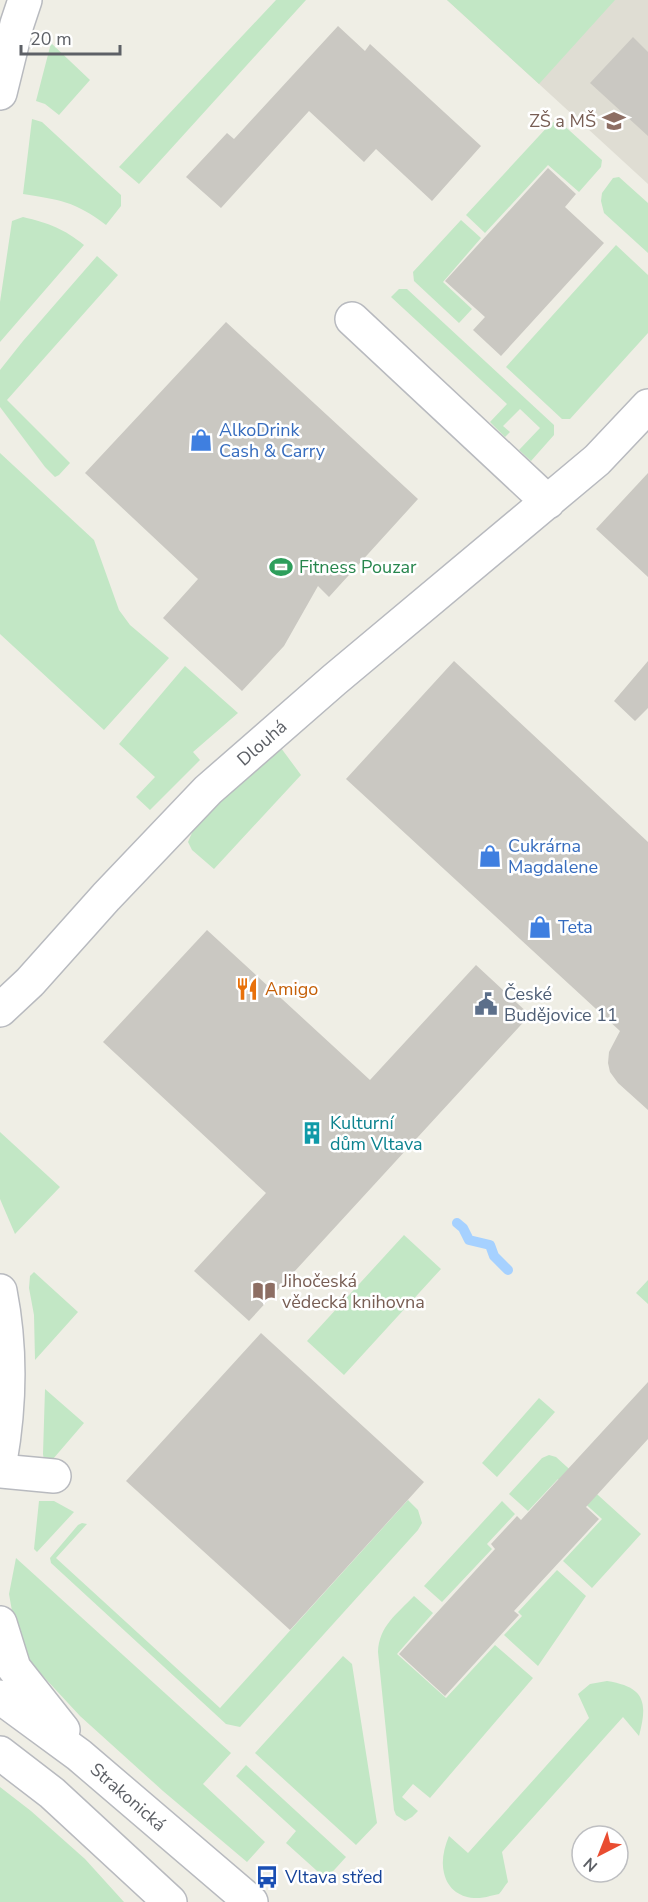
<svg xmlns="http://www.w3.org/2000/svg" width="648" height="1902" font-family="'Nunito Sans',sans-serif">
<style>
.education{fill:#dfddd3}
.green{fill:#c2e7c5}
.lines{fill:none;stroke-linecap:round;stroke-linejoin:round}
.stream{stroke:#a6d1ff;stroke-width:10}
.building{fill:#cac8c2}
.minor-casing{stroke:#b8babf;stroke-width:36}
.minor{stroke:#fff;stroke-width:33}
.labels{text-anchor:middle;stroke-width:5;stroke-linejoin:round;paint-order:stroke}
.education-label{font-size:18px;fill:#785e54;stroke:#fff;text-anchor:end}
.shop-label{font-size:18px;fill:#366cbe;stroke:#fff;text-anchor:start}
.leisure-label{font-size:18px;fill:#27864d;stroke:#fff;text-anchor:start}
.street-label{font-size:18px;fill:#5d6066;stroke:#fff}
.food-label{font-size:18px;fill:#c56008;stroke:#fff;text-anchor:start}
.service-label{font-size:18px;fill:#4e5e75;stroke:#fff;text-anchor:start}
.culture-label{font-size:18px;fill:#0d838f;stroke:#fff;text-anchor:start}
.transit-label{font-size:18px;fill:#164399;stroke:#fff;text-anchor:start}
</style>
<rect width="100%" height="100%" fill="#efeee5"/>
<path class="education" d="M447 0H648V184L539 84Z"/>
<path class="green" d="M276 0H306L139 184 119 167Z
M447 0H615L539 84Z
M51 43 90 80 59 115 45 104 36 101Z
M32 119 42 122 121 195V206L106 225C75 201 59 200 23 194Z
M559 121 602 160 601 167 579 192 548 165 485 233 466 215 551 123Z
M619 177 648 203V253L604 213 601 201 602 193 613 178Z
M23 217C49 223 64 229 84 245L0 342V302L12 221Z
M461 220 481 238 443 282 472 309 459 323 414 281 413 272Z
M616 245 648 275V333L570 419H562L506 367Z
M97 256 118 275 7 400 70 463 59 475 55 477 45 467 0 407V370L23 341Z
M399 289H407L554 425V435L531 461 519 450 540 428 520 409 503 426 510 432 505 437 490 422 507 404 391 297Z
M0 453 94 540 119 610 130 625 169 658 104 730 0 634Z
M185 666 238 713 193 752 200 760 150 810 136 797 155 777 119 744Z
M281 748 301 775 214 869 192 850 188 842 194 828 209 811Z
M0 1132 60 1187 15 1234 0 1199Z
M404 1235 441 1269 344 1375 307 1341Z
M34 1272 78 1312 35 1360 34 1315 29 1288 30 1276Z
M648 1280V1304L636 1293Z
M45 1389 84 1423 53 1459 44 1460 43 1454Z
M539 1398 555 1412 497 1477 482 1463Z
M549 1455 556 1457 641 1534 592 1588 563 1561 602 1519 558 1479 528 1511 509 1494 542 1458Z
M408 1500 418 1510 422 1523 418 1530 240 1727 226 1724 51 1563 50 1558 78 1525 82 1523 87 1524 56 1558 220 1708Z
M39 1501H54L74 1512 37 1552 34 1549Z
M502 1501 515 1514 487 1544 492 1549 442 1602 424 1586Z
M16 1558 231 1753 203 1784 265 1842 247 1862 163 1791 80 1716 30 1662 15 1628 9 1594Z
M557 1570 586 1596 538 1666 504 1635 522 1616 518 1612Z
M414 1596 433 1613 397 1654 446 1698 495 1645 533 1678 430 1798 413 1784 402 1797 418 1811 412 1817 405 1821 396 1815 394 1810 378 1652C379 1626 397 1614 414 1596Z
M343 1656 352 1664 377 1823 356 1845 255 1753Z
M607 1681C645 1687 648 1702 639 1736L623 1717 502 1852 508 1882C505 1885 502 1891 499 1894 496 1895 493 1895 490 1896 470 1902 449 1895 444 1873 441 1861 444 1848 449 1836L468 1853 589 1718 578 1694 590 1684Z
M246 1765 346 1857 326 1879 286 1843 296 1831 236 1776Z
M0 1787 31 1811 85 1859 124 1902H0Z"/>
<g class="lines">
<path class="stream" d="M457 1223 463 1228 469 1240 490 1245 494 1256 508 1270"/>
</g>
<path class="building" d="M338 26 365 51 370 44 481 146 432 201 376 149 364 162 309 111 221 208 186 177 227 133 234 139Z
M633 37 648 52V136L590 83Z
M548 168 576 194 565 207 604 243 501 356 473 330 485 317 445 281Z
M226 322 418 499 329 597 318 586 284 646 242 691 163 618 198 579 85 473Z
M648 473V577L596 529Z
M454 661 648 842V1110L618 1083 610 1072 608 1063 609 1052 620 1031 346 779Z
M648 661V708L635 721 614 701Z
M207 930 370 1080 476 965 530 1015 249 1321 194 1271 266 1193 103 1042Z
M261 1333 424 1482 290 1630 126 1481Z
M648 1382V1439L586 1507 599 1519 514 1611 519 1615 445 1696 399 1654 495 1549 491 1544 517 1516 521 1520Z"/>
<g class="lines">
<g class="minor-casing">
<path id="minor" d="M0 93 17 24 25 0
M352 319 548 502
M0 1010 30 982 106 897 208 790 334 680 597 460 648 406
M0 1291C11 1347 10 1405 0 1462
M0 1471 54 1476
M0 1623 14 1668 63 1730
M0 1697 79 1755 251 1902
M0 1753 52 1793 170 1902"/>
</g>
<use href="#minor" class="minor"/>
</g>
<defs>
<g id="school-bare" transform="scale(1.8)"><path d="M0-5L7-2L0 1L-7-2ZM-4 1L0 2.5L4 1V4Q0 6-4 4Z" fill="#8d6e63" stroke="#fff" stroke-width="2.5" paint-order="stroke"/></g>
<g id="shop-bare" transform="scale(1.8)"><path d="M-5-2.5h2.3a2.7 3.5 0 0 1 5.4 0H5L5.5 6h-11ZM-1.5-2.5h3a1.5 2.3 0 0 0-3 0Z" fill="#3f7fe0" stroke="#fff" stroke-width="2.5" paint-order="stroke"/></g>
<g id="stadium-bare" transform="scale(1.8)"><path d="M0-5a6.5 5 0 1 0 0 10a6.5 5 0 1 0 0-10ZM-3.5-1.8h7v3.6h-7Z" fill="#2e9e5b" stroke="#fff" stroke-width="2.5" paint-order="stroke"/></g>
<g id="restaurant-bare" transform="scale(1.8)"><path d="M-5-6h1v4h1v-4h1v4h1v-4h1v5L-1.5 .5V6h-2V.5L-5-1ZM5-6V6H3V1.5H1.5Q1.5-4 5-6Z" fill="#e8710a" stroke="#fff" stroke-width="2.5" paint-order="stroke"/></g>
<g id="civic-bare" transform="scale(1.8)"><path d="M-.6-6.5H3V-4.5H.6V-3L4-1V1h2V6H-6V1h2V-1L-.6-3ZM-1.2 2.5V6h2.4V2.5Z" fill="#5c6f8a" stroke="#fff" stroke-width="2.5" paint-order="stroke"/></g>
<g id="building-bare" transform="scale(1.8)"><path d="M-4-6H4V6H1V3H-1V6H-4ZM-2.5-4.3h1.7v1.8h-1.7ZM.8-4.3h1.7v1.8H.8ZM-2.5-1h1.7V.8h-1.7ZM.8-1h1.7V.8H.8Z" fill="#0f9aa8" stroke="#fff" stroke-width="2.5" paint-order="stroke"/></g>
<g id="library-bare" transform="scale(1.8)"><path d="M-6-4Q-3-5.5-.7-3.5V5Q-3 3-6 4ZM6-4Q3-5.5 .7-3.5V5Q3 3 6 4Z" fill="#8d6e63" stroke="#fff" stroke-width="2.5" paint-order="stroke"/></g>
<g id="bus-bare" transform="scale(1.8)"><path d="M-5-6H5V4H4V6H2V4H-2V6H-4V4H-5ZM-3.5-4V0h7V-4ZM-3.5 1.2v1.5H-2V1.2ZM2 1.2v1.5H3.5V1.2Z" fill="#1a4fb4" stroke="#fff" stroke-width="2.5" paint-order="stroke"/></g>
</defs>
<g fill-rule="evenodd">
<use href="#school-bare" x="614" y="121"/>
<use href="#shop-bare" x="201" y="440"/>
<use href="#stadium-bare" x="281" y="567"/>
<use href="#shop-bare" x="490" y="856"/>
<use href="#shop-bare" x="540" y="927"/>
<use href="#restaurant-bare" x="247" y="989"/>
<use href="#civic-bare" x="486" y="1004"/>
<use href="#building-bare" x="312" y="1133"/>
<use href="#library-bare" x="264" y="1291"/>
<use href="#bus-bare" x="267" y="1877"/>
</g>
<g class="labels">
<g class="education-label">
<text x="596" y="127">ZŠ a MŠ</text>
<text x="282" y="1287" text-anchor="start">Jihočeská<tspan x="282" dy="21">vědecká knihovna</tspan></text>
</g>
<g class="shop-label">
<text x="219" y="436">AlkoDrink<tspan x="219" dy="21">Cash &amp; Carry</tspan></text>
<text x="508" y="852">Cukrárna<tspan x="508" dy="21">Magdalene</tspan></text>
<text x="558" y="933">Teta</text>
</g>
<g class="leisure-label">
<text x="299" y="573">Fitness Pouzar</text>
</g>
<g class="street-label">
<text transform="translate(262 743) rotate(-41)" y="6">Dlouhá</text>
<text transform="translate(128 1797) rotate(41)" y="6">Strakonická</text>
</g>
<g class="food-label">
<text x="265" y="995">Amigo</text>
</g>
<g class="service-label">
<text x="504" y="1000">České<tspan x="504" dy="21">Budějovice 11</tspan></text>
</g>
<g class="culture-label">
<text x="330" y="1129">Kulturní<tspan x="330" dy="21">dům Vltava</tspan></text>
</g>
<g class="transit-label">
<text x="285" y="1883">Vltava střed</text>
</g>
</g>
<g transform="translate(600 1854) rotate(222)"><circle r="28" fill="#ffffff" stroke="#bebfc2" stroke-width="1.5"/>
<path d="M0-4.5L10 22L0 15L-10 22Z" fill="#e94d31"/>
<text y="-9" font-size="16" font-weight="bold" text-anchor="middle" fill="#5d6066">N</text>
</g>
<path d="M21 45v9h99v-9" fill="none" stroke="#5d6066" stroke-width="3"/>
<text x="30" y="45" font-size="18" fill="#5d6066" stroke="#ffffff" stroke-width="4.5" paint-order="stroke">20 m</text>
</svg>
